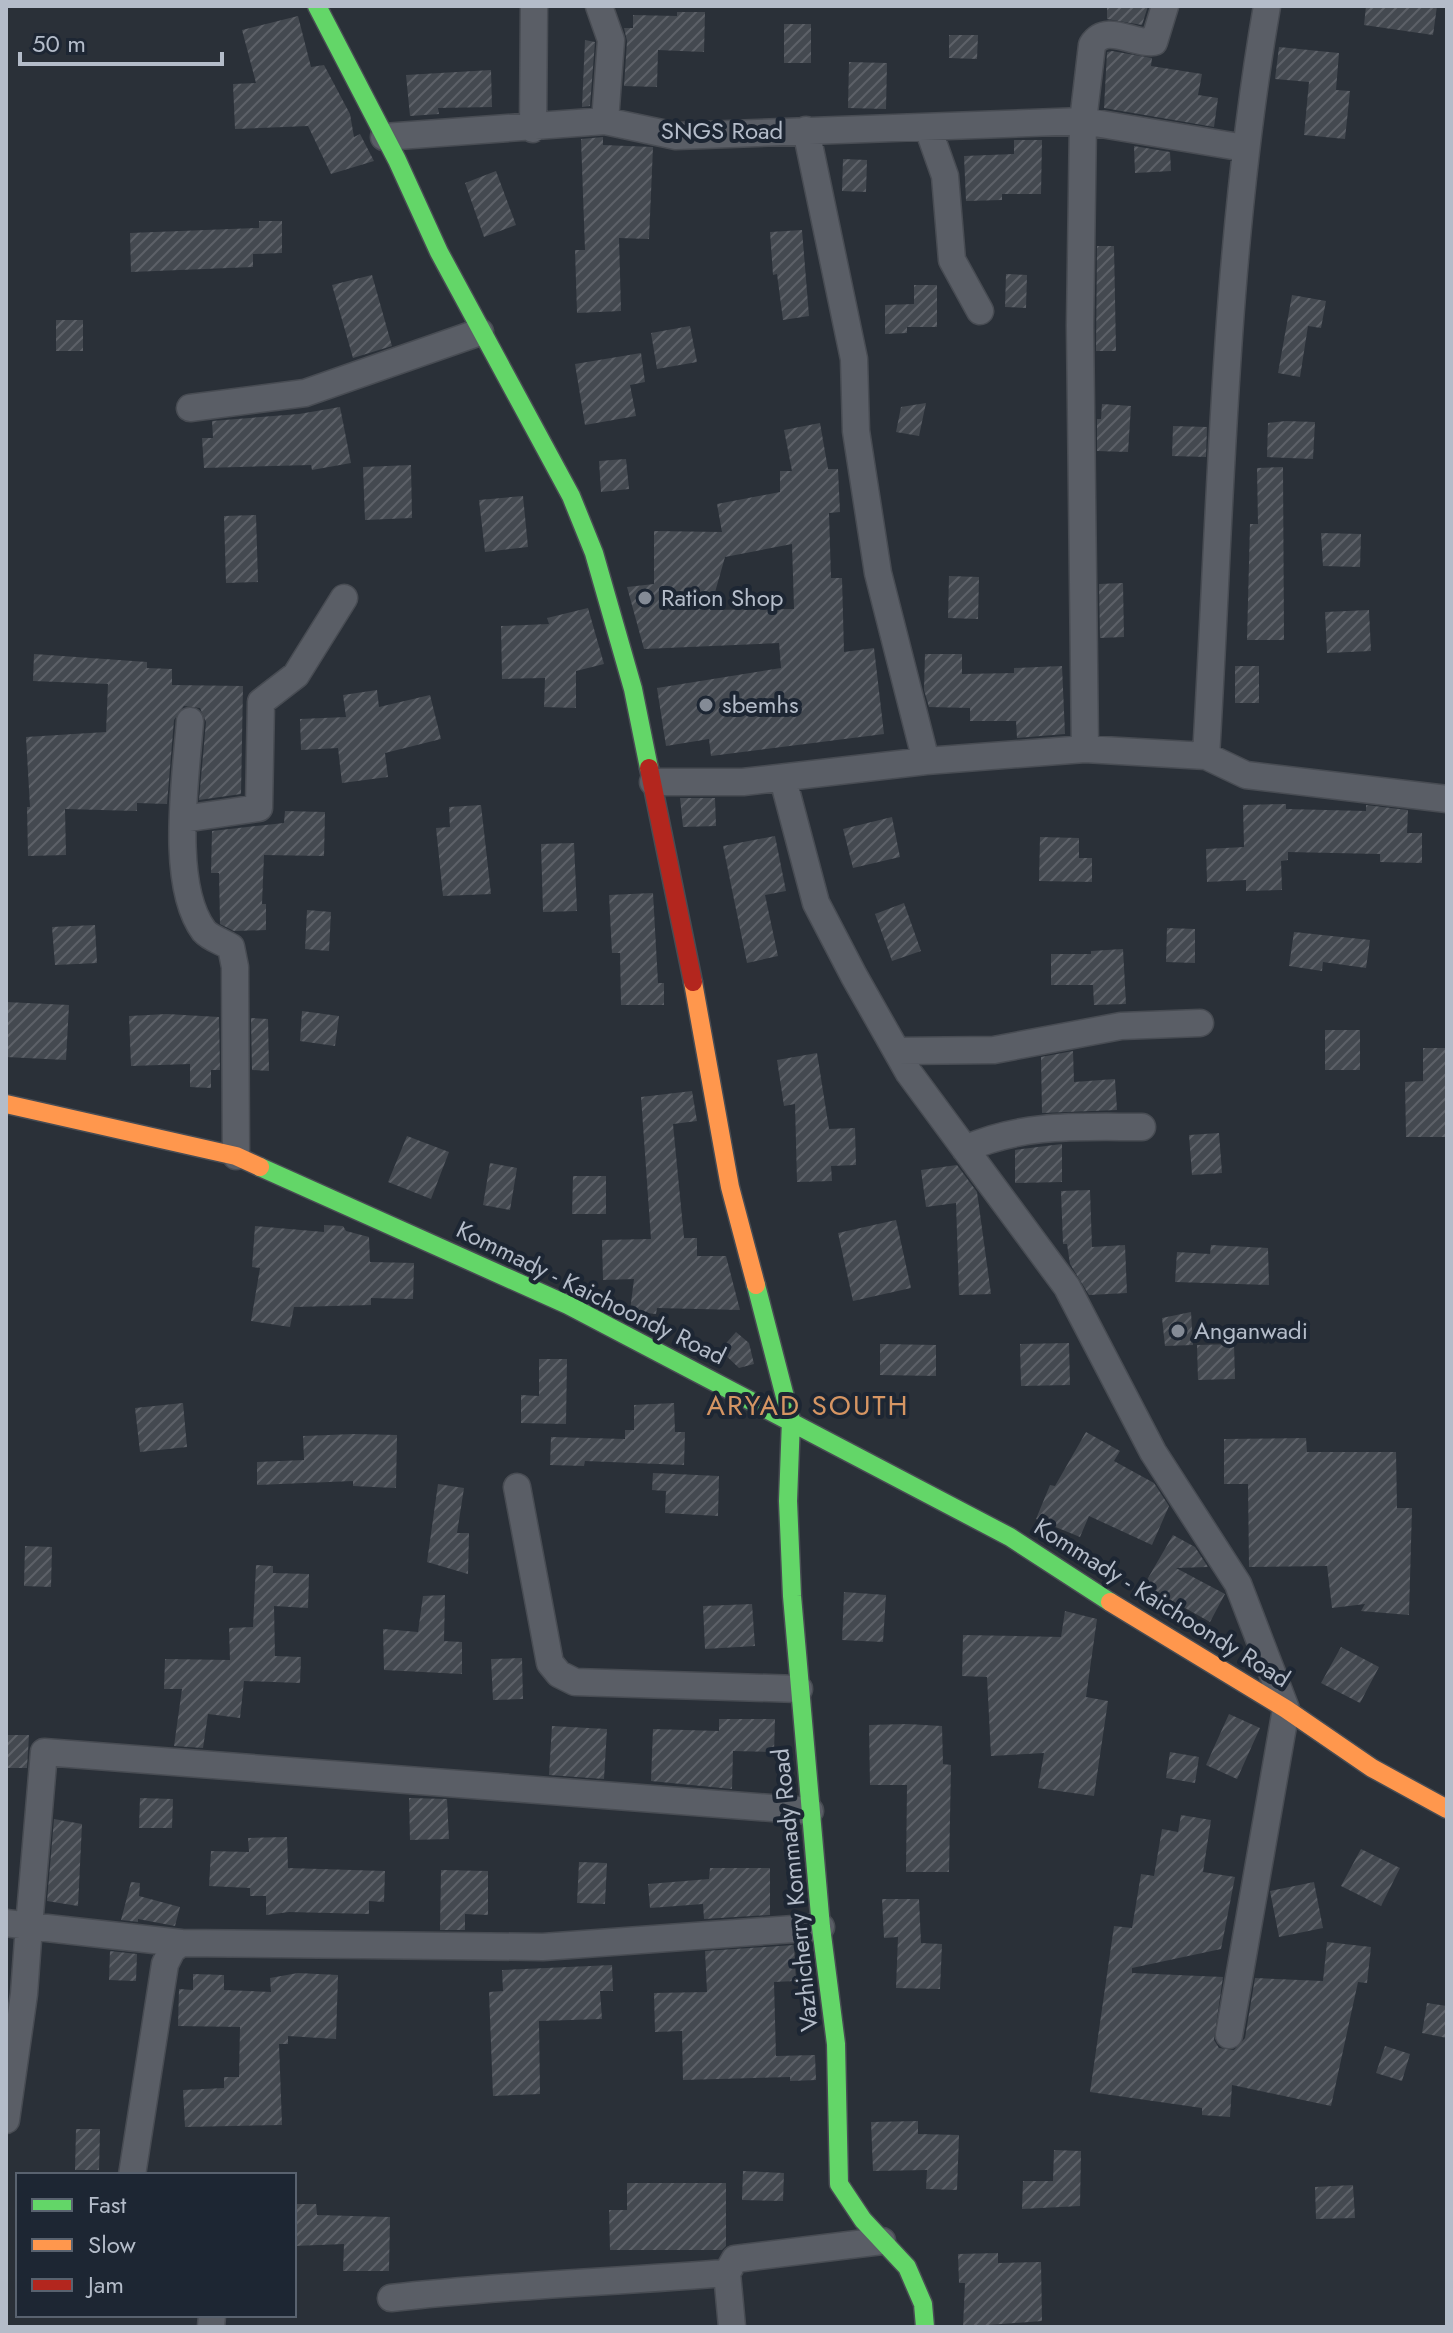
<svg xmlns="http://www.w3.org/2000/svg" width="1453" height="2333" font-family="Jost,sans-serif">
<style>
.building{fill:url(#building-hatch);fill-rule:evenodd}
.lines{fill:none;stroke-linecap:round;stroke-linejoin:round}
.street-casing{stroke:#484c53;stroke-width:29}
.fast-casing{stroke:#484c53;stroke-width:21}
.slow-casing{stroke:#484c53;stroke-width:21}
.jam-casing{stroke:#484c53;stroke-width:21}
.street{stroke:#5a5e66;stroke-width:26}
.fast{stroke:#63d668;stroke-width:18}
.slow{stroke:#ff974d;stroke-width:18}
.jam{stroke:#b3261e;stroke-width:18}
.poi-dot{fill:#848b96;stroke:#1d2633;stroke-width:3}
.labels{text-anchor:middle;stroke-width:8;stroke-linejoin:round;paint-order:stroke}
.street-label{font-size:24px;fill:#b4bcc9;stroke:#1d2633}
.poi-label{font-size:24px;fill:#b4bcc9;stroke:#1d2633;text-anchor:start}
.quarter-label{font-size:28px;letter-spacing:2px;fill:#d59563;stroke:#1d2633}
</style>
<defs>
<pattern id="building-hatch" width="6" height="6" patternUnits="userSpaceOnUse" patternTransform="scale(2)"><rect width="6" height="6" fill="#444950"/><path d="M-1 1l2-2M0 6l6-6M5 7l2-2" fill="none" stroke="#5d6168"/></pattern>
</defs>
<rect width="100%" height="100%" fill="#2a3038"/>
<path class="building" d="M1107 6H1148L1142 25 1107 19Z
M1366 6H1437L1433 35 1364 25Z
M677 12H705L704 52 658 50 657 87 624 86 627 41 624 28H633V15L677 16Z
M298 16 311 67 324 65 350 114 354 137 360 134 374 161 331 174 308 126 235 129 233 84 256 83 242 30Z
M784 24H811V63H784Z
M949 35H978L977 59 949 58Z
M585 40 595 42 590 106 582 107Z
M1279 47 1339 53 1336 90 1350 91 1345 139 1304 135 1309 82 1275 79Z
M1112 51 1152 58 1151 66 1202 74 1198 95 1218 98 1214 127 1104 108 1107 52Z
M849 62 887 63 886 109 848 108Z
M491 70 492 107 438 108 439 114 410 116 406 75Z
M603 137V145L653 147 649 239 619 238 621 311 577 313 575 250H585L581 139Z
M1014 140H1042L1041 194H1002V200L966 201 964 156 1014 154Z
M1134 146 1170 152 1171 171 1135 173Z
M843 159 867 160 866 192 842 191Z
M496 171 516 225 484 237 465 183Z
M259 221H282V253L253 254V267L131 272 130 233 259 228Z
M802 230 809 316 783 320 777 274 773 275 770 232Z
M1097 246H1114L1116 351H1096Z
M1006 274 1027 275 1026 308 1005 307Z
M372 275 392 346 353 358 332 285Z
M914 285H937V327H907V333L885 334V305L914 304Z
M1292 295 1326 301 1321 328 1308 326 1300 377 1278 373Z
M56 320H83V351H56Z
M690 326 697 362 657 369 651 333Z
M641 353 645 382 630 385 636 416 585 425 575 364Z
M926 403 919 436 896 432 901 407Z
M1102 404 1131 406 1128 452 1097 451V419H1101Z
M340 407 351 463 312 470 311 465 204 468 202 438H213L212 421 299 414Z
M1286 421 1315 422 1313 459 1267 457 1268 423Z
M820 423 828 469H838L840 512 829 513 831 578H842L844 652 874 648 884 734 711 756 709 739 666 746 657 688 781 668 779 643 644 649 627 587 654 584V531L722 532 717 504 780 492V471H792L784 430ZM792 544 794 609 710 610 725 557Z
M1173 426 1207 427 1206 457 1172 456Z
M626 459 629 489 601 492 599 461Z
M411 465 412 518 365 520 363 467Z
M1283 467 1284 640H1247L1250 524H1258L1257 468Z
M523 496 528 547 485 552 479 500Z
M256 515 258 582 226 583 224 516Z
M1321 533 1361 534 1360 567 1323 566Z
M949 576 979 577 978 619 948 618Z
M1123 583 1124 637 1100 638 1099 584Z
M588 608 604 664 576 671V708L544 707 545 678 502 679 501 626 549 624 547 618Z
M1369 610 1371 651 1327 653 1325 612Z
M34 654 147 662V668L172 669V685L243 686 241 794 199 800 206 722 200 708 184 706 174 720 167 804 137 803V811L65 809 66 855 28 856 27 807H30L26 737 106 732 108 684 33 681Z
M925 654H962V674L1014 673V668L1062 666 1065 734 1017 738 1016 721H970V708L929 707 924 690Z
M1235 666H1259V703H1235Z
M377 690 379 707 430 695 441 739 385 753 388 777 342 783 338 748 301 750 300 719 346 717 343 695Z
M680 798H715L716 826 683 827Z
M1286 804V809L1366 811V805L1408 810 1407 833H1422V863L1380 862V854L1288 852V860L1281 861 1282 890 1246 891V880L1207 882 1206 849 1244 847 1243 805Z
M481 805 491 894 443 896 436 828 450 827 449 807Z
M285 811 325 812 324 856 264 855 262 904H266V930L234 931 220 924 219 873H211L212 831 284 823Z
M892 817 900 857 853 868 843 829Z
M775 836 786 891 765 895 778 956 747 963 723 846Z
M1040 837 1079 838V858H1092V882L1039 881Z
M574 843 577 911 543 912 541 844Z
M653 893 658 983H664V1005H621L620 953H612L609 895Z
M904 903 921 951 892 961 875 914Z
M307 910 331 912 329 951 305 949Z
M95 925 97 963 55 965 52 927Z
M1167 928 1195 929V963L1166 962Z
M1294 932 1370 940 1366 968 1323 962 1322 971 1289 966Z
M1123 949 1126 1004 1094 1005 1093 985H1051V954H1091V951Z
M6 1002 69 1005 66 1060 6 1057Z
M302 1011 339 1016 335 1046 300 1041Z
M167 1014 219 1017 220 1070H211V1088L190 1087V1064L131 1066 129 1016Z
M251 1018 268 1019 269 1071 252 1070Z
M1325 1030H1360V1070H1325Z
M1423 1048H1447V1137H1406L1405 1082 1423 1081Z
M1073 1051 1074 1082 1115 1079 1117 1110 1042 1113 1041 1057Z
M817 1053 829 1129 855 1128 856 1165 831 1166 832 1181 797 1182 795 1104 784 1106 777 1060Z
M692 1091 697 1121 673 1124 684 1238H697V1256H726L740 1310 657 1308 656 1314 630 1311 634 1279 603 1280 602 1240 651 1239 641 1097Z
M1219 1133 1222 1173 1192 1175 1189 1135Z
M407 1136 449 1152 431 1199 388 1182Z
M1062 1144V1182L1015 1183V1150Z
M490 1163 517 1168 510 1210 483 1205Z
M957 1165 977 1192 991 1294 959 1295 956 1203 926 1207 921 1170Z
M573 1176H606V1214H572Z
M1090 1190 1092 1247 1125 1245 1127 1293 1089 1295 1070 1264 1067 1244H1063L1061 1191Z
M896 1220 911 1288 853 1301 838 1233Z
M324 1225 343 1226 346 1231 369 1237 370 1262 414 1263 413 1299 371 1298V1305L294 1307 290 1327 251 1321 260 1268 252 1267 255 1226 324 1232Z
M1211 1245 1268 1248 1269 1285 1175 1282 1177 1252 1210 1254Z
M1191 1312 1193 1345 1165 1346 1162 1318Z
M736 1332 749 1343 754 1364 739 1368 720 1350Z
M1069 1343 1070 1385 1021 1386 1020 1344Z
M880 1344 936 1345V1376L880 1375Z
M1234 1344 1235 1379 1198 1380 1197 1345Z
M539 1359H567L566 1424 521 1423V1395L539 1396Z
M183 1403 187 1447 140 1452 135 1408Z
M674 1403 675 1432H685L684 1465 585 1461 584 1466 550 1465 551 1437 625 1439V1430H634V1405Z
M1086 1432 1120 1451 1114 1461 1154 1483 1169 1506 1152 1545 1089 1516 1080 1537 1036 1519 1050 1485 1055 1486Z
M354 1434 397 1435 396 1488 353 1486V1481L257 1485V1462L304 1460 303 1436Z
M1306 1438 1307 1452H1396L1397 1508H1412L1409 1615 1361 1611 1365 1604 1332 1608 1327 1566 1249 1567 1248 1484H1224V1439Z
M653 1473 719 1476 718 1516 665 1513 666 1491 652 1490Z
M438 1484 464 1488 457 1533H469L468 1574 427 1562Z
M1173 1535 1195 1547 1208 1567 1176 1568 1225 1594 1210 1622 1144 1585Z
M25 1546 52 1547 51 1587 24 1586Z
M256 1565 273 1566V1573L309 1574 308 1608 274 1606 275 1656 301 1657 300 1683 244 1681 240 1718 208 1714 203 1748 174 1746 182 1689H164L165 1659 230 1660 229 1628 253 1627Z
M844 1592 886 1595 883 1642 842 1640Z
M445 1595 444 1641 462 1642V1674L384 1670 383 1629 418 1632 423 1596Z
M752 1604 755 1646 705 1649 703 1606Z
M1065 1611 1097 1619 1086 1697 1108 1701 1094 1796 1038 1788 1044 1753 991 1756 987 1677 962 1676 963 1635 1061 1637Z
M1341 1647 1379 1667 1360 1703 1321 1683Z
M522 1658 523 1699 493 1700 491 1659Z
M1229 1714 1260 1728 1237 1779 1206 1765Z
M719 1719H775L774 1752 733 1751 732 1789 651 1781 653 1729 719 1731Z
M907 1724 942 1726 943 1764 951 1765 949 1872H906L907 1785H870L869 1725Z
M552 1726 607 1729 604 1779 549 1775Z
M6 1735H29L27 1768H6Z
M1170 1752 1199 1757 1195 1783 1166 1778Z
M140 1798 173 1799 172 1828H139Z
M409 1798 447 1799 449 1839 410 1840Z
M1181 1815 1211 1820 1203 1872 1235 1877 1221 1949 1132 1968V1973L1223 1977 1214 2040 1219 2048 1234 2050 1245 2038 1255 1978 1323 1981 1327 1942 1371 1947 1367 1983 1358 1982 1331 2106 1232 2085 1230 2117 1202 2115V2108L1090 2092 1114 1926 1132 1928 1141 1874 1154 1876 1162 1829 1178 1832Z
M54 1819 82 1824 78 1906 47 1901Z
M287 1837 288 1868 385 1871 384 1902 369 1901V1914L289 1912 266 1915V1896H250V1888L209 1886 211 1851 249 1852 248 1838Z
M1361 1849 1400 1868 1381 1906 1341 1886Z
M579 1862 607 1863 605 1904 577 1903Z
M710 1868H770V1915L704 1919 703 1904 650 1908 648 1884 709 1879Z
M441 1870 488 1871V1915L465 1914V1930H440Z
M131 1882 140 1883 139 1896 180 1907 175 1926 138 1919V1922L121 1920Z
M1314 1882 1323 1928 1279 1937 1270 1891Z
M882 1899H919L921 1943 942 1944 940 1989 896 1988 898 1937 884 1938Z
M794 1945 796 1981 774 1982 776 2056 815 2055 816 2080 790 2081V2077L683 2080 682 2031 655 2032 654 1993 707 1992 705 1951Z
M110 1951 137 1954 136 1981 109 1980Z
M612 1965 613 1991H600L602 2019 539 2021 540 2094 493 2096 489 1992 503 1991 502 1970Z
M298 1973 338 1975 336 2039 288 2036V2044H279L282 2125 185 2127 183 2090 224 2088V2077H239L240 2027 178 2026 179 1989 193 1990V1974L224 1975V1990L271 1992 270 1978Z
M1427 2003 1447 2006V2038L1422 2033Z
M1385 2046 1410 2054 1402 2081 1376 2073Z
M918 2121V2134L959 2135 957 2190 926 2189 927 2170 873 2171 871 2122Z
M76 2129H100L99 2170H75Z
M1054 2150 1081 2151 1080 2206 1022 2209 1023 2181H1053Z
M743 2171 784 2173 783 2201 742 2200Z
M627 2183H726V2246L722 2250H610L609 2210H627Z
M1353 2185 1355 2218 1316 2219 1315 2187Z
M294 2204H316L317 2215 390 2217 389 2271H343L344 2244 294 2246Z
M998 2253V2263L1041 2262 1042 2321 963 2327 965 2283H959L958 2254Z"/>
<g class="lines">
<g class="street-casing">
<path id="street" d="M599 6 611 40 605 121
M1267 6C1224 252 1221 506 1206 756L1246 775 1447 799
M928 128 945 176 952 260 980 311
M533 129 534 6
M806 130 854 359 856 431 878 573 926 761
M384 137 605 121 676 136 1083 121 1245 148
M190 408 305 393 480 332
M190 721C186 777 169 884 204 931 210 938 223 942 231 947L235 967 236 1156
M1085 749 1080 326 1083 121 1092 45C1106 22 1134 45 1154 42L1165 6
M783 779 816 903 854 976 909 1073 1067 1287 1153 1452 1238 1584 1286 1709 1229 2035
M653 782H743L926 761 1085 749 1206 756
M183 819 259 808 261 702 296 675 344 598
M897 1051 994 1050 1121 1026 1200 1023
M965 1149C1023 1123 1080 1127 1142 1127
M517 1487 550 1663 559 1674 575 1682 799 1689
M6 1923 29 1926 44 1752 810 1811
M6 2120 24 1994 29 1926 181 1943
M132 2175 165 1964 172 1950 181 1943 543 1947 821 1927
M391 2298C502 2285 615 2282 727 2273
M211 2327 212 2315
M732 2327 727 2273 735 2259 882 2241"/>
</g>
<g class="fast-casing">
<path id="fast" d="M317 6 397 160 439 252 571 496 594 553 633 689 649 768
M260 1167 568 1305 1010 1537 1110 1602
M756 1285 791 1420 788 1501 792 1596 821 1927 836 2044 839 2184 863 2220 907 2267 923 2304 925 2327"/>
</g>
<g class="slow-casing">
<path id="slow" d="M693 982 730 1187 756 1285
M6 1104 236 1156 260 1167
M1110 1602 1286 1709 1372 1768 1447 1809"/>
</g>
<g class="jam-casing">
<path id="jam" d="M649 768 693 982"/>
</g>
<use href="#street" class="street"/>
<use href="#fast" class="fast"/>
<use href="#slow" class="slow"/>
<use href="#jam" class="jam"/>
</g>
<g class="poi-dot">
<circle cx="645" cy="598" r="8"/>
<circle cx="706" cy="705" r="8"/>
<circle cx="1178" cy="1331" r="8"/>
</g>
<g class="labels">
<g class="street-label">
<text x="722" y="139">SNGS Road</text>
<text transform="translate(591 1293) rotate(26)" y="8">Kommady - Kaichoondy Road</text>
<text transform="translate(1162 1603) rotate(32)" y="8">Kommady - Kaichoondy Road</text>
<text transform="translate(795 1890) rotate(-96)" y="8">Vazhicherry Kommady Road</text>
</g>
<g class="poi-label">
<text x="661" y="606">Ration Shop</text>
<text x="722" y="713">sbemhs</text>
<text x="1194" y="1339">Anganwadi</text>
</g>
<g class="quarter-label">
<text x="808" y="1415">ARYAD SOUTH</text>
</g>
</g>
<rect width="1453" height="2333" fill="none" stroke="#b4bcc9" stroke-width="16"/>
<rect x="16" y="2173" width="280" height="144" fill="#1d2633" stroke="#59626f" stroke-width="2"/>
<rect x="32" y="2199" width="40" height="12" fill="#63d668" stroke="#59626f" stroke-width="2"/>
<text x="88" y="2213" font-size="24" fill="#b4bcc9">Fast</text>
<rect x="32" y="2239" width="40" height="12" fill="#ff974d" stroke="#59626f" stroke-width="2"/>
<text x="88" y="2253" font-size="24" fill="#b4bcc9">Slow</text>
<rect x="32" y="2279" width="40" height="12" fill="#b3261e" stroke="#59626f" stroke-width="2"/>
<text x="88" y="2293" font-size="24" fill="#b4bcc9">Jam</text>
<path d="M20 52v12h202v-12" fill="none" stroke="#b4bcc9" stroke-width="4"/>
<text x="32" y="52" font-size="24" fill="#b4bcc9" stroke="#1d2633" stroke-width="6" paint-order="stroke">50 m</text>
</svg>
